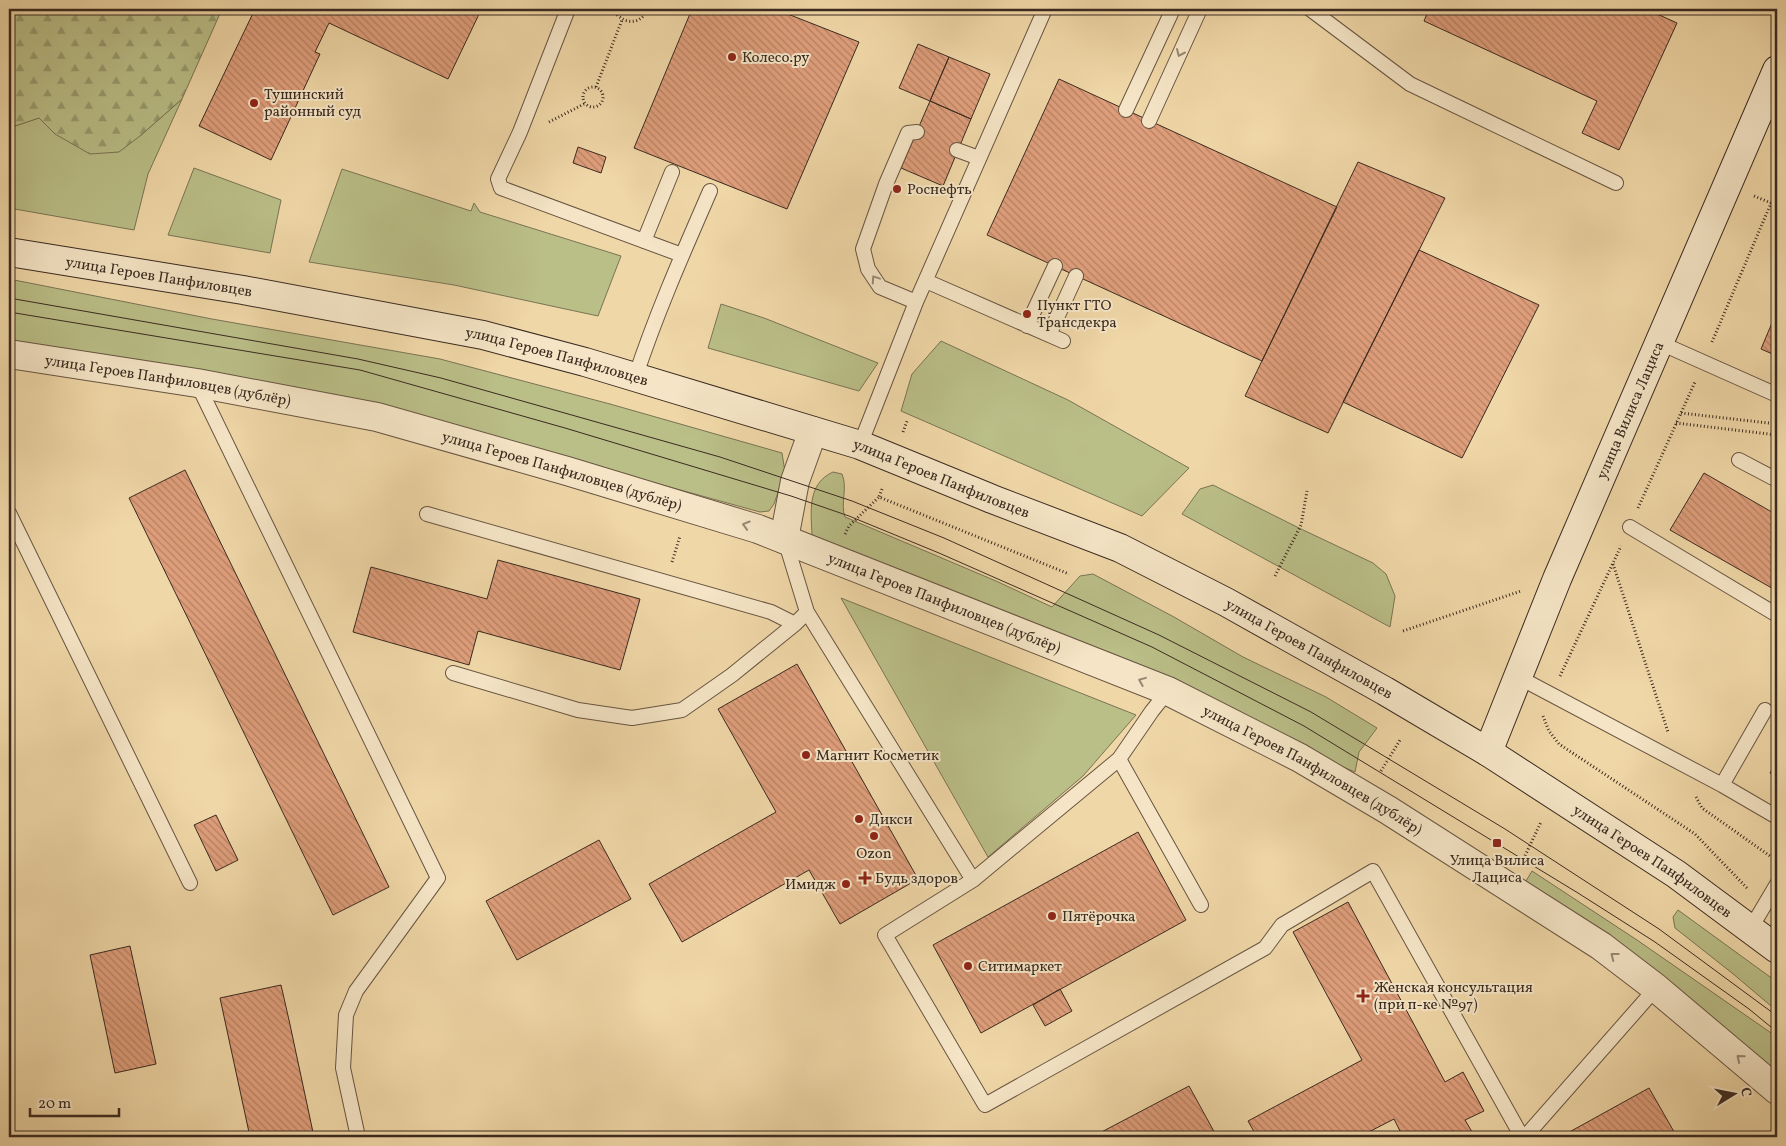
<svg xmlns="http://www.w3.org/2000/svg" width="1786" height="1146" font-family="Vollkorn,serif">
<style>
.grass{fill:#babe87;stroke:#7a7454}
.forest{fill:url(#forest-firs);stroke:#7a7454}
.building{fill:url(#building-back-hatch);stroke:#3a2a20}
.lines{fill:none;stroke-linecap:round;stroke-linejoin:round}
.lane-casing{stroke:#685542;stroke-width:16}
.street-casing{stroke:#685542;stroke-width:30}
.secondary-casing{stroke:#3a2a20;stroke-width:30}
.path{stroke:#3a2a20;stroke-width:3;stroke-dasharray:1 2.5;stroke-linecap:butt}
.lane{stroke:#f5e5c6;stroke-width:14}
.street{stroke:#f5e5c6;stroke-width:28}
.secondary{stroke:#f5e5c6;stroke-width:28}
.tram{stroke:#3a2a20;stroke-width:1}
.oneway{stroke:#988873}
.poi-dot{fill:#8f2418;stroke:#f5e5c6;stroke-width:2}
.labels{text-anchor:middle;stroke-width:4;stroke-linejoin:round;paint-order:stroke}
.poi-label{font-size:15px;fill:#3a2a20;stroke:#f5e5c6;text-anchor:start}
.street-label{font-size:15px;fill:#3a2a20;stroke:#f5e5c6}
</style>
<defs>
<pattern id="forest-firs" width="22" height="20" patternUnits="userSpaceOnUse" patternTransform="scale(1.25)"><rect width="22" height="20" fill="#babe87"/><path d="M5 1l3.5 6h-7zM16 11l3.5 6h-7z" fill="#989b6e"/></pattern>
<pattern id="building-back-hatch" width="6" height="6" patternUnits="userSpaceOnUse" patternTransform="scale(1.25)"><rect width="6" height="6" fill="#df9e7b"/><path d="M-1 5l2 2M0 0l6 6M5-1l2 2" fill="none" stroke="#b68164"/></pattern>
</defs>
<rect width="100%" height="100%" fill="#f0d7a7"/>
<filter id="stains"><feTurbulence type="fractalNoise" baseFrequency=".004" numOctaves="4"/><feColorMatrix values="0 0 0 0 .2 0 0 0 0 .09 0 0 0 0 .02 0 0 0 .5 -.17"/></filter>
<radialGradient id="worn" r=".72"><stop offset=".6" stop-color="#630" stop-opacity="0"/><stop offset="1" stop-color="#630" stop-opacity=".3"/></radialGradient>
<path class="grass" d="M182 99 148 174 134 230 9 208V126H15L39 118 55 134 140 136Z
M194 168 281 200 270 253 168 235Z
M342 169 471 211 474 203 480 212 621 256 598 316 454 285 309 262Z
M9 279 212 319 440 359 610 404 782 453 785 472 774 504 769 511 760 512 608 470 9 346Z
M721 304 764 318 878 363 859 391 708 348Z
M941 341 1068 400 1189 468 1142 516 901 411 912 374Z
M833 472 842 474C848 488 840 503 845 517L996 581 1052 607 1080 576 1093 574 1174 617 1243 657 1326 697 1377 728 1359 752 1355 772 832 548 812 535C811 511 807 484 833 472Z
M1213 485 1301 529 1373 563 1386 574 1395 596 1390 627 1182 514 1200 489Z
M841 598 1136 715 1083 776 988 857Z
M1532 871 1637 940 1777 1037V1072L1685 995 1523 886Z
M1678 910 1777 982V1011L1732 973 1675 928 1673 917Z"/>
<path class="forest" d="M9 9H222L182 99 140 136 119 152 90 154 55 134 39 118 15 126H9Z"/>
<path class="building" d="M255 9H479L481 10 448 79 329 23 315 52 320 54 271 160 199 126Z
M692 9H775L859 42 787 209 634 148Z
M1429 9H1646L1677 23 1619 150 1582 133 1597 101 1424 21Z
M918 44 949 57 930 101 899 88Z
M949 57 990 74 971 119 930 101Z
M1059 79 1337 207 1262 361 987 235Z
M930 101 971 119 943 186 901 168Z
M578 147 606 157 601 173 573 163Z
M1358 162 1445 198 1328 433 1245 396Z
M1419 250 1539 305 1462 458 1343 402Z
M1777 311V356L1761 349Z
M185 470 389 887 333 915 129 498Z
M1704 473 1777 515V591L1670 530Z
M498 560 640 599 620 670 478 631 469 665 353 632 371 567 487 599Z
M797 664 918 879 840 924 809 870 682 942 649 884 776 812 718 709Z
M1777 761V777L1770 773Z
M216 815 238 860 216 871 194 825Z
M1138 832 1186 920 981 1033 933 945Z
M599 840 631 899 517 960 486 901Z
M1348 902 1445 1082 1463 1072 1484 1111 1465 1120 1475 1137H1403L1394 1119 1359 1137H1257L1248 1121 1362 1060 1293 932Z
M130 946 156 1064 115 1073 90 955Z
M281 985 289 1020 314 1137H250L220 998Z
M1060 989 1072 1011 1045 1026 1033 1005Z
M1189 1086 1217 1137H1092Z
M1649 1088 1677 1137H1565L1564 1135Z"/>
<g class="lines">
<g class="lane-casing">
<path id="lane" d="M568 9 520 132 498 179 501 188 682 255
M1310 9 1410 84 1616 183
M1126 110 1173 9
M1149 121 1200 9
M957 150 979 158
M644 241 672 172
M926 281 1063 341
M916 302 880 287 868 269 863 249 886 184 908 133 917 132
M1027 326 1055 266
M1049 335 1076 276
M1658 342 1777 395
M635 378C656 314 683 253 710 191
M197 383 438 878 356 991 346 1015 343 1068 358 1137
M860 445 916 302 1045 9
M1739 460 1777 480
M9 513 190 883
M427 514 771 612 795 624
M1630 527 1777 615
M785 540 807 612 973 880 1119 759 1152 711 1168 691
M453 673 578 710 632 718 682 710 732 675 795 624 807 612
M1518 677 1722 785 1777 817
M1119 759 1201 905
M1722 785 1765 710
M973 880 885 935 985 1105 1265 948 1282 925 1373 871 1522 1137
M1751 928 1777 884
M1525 1137 1656 988"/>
</g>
<g class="street-casing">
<g id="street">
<path id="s1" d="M9 354 197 383 377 417 567 471 758 529 1168 691 1300 758 1388 810 1601 946 1656 988 1777 1090"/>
<path d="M784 539 795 481 813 431"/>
</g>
</g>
<g class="secondary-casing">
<g id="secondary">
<path id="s2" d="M9 252 243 290 483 335 585 362 860 445 992 499 1120 548 1226 602 1385 691 1488 752 1676 874 1777 949"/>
<path id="s3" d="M1488 752 1557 579 1777 70"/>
</g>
</g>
<path class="path" d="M613 9C621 24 641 27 647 9
M583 97a10 10 0 1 1 20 0a10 10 0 1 1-20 0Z
M596 87 622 20
M549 122 584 104
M1754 196 1771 203
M1712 342 1777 189
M1681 413 1777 424
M1676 423 1777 435
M903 432 907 421
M882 489 879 497 1069 574
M1638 508 1695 382
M845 534 849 526 879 497
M672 562 680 536
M1613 564 1668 732
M1275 576 1301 525 1307 491
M1403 631 1521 591
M1560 676 1621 546
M1543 716 1549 731 1559 744 1695 834 1747 888
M1381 771 1400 740
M1696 797 1702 808 1777 861
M1522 862 1541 822"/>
<use href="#lane" class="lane"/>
<use href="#street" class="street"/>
<use href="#secondary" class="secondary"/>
<path class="tram" d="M9 298 358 359 441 378 720 457 852 501 944 538 1159 635 1311 712 1505 829 1659 929 1777 1016
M9 312 360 370 565 428 791 496 849 516 939 553 1152 647 1304 726 1578 893 1655 942 1749 1009 1777 1032"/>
</g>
<defs><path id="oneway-chevron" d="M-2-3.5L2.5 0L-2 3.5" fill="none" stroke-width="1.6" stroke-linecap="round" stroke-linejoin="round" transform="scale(1.25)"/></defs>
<g class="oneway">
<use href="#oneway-chevron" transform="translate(1180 53) rotate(114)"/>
<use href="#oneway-chevron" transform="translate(875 279) rotate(-124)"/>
<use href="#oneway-chevron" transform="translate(746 525) rotate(-163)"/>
<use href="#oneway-chevron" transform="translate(1142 681) rotate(-158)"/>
<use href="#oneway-chevron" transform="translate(1614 956) rotate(-142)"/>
<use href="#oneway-chevron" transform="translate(1740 1058) rotate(-140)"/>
</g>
<g class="poi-dot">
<circle cx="732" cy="57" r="5"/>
<circle cx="254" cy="103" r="5"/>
<circle cx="897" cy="189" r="5"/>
<circle cx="1027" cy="314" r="5"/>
<circle cx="806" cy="755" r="5"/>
<circle cx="859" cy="819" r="5"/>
<circle cx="874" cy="836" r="5"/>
<rect x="1492" y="838" width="10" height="10" rx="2.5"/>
<path d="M862.5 870.5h5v5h5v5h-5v5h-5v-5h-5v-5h5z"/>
<circle cx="846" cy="884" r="5"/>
<circle cx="1052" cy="916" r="5"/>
<circle cx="968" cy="966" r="5"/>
<path d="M1360.5 988.5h5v5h5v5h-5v5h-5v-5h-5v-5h5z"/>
</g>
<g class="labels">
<g class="poi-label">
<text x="742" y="62">Колесо.ру</text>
<text x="264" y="99">Тушинский<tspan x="264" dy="17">районный суд</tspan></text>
<text x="907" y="194">Роснефть</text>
<text x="1037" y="310">Пункт ГТО<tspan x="1037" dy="17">Трансдекра</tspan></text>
<text x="816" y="760">Магнит Косметик</text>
<text x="869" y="824">Дикси</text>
<text x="874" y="858" text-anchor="middle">Ozon</text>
<text x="1497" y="865" text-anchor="middle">Улица Вилиса<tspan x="1497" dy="17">Лациса</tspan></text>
<text x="875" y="883">Будь здоров</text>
<text x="836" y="889" text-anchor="end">Имидж</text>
<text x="1062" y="921">Пятёрочка</text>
<text x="978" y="971">Ситимаркет</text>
<text x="1374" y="992">Женская консультация<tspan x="1374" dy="17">(при п-ке №97)</tspan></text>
</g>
<g class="street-label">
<text dy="5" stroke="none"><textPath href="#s2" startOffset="152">улица Героев Панфиловцев</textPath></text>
<text dy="5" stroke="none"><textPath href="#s2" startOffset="558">улица Героев Панфиловцев</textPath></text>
<text dy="5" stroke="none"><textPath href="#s1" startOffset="161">улица Героев Панфиловцев (дублёр)</textPath></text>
<text dy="5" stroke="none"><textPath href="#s3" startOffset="370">улица Вилиса Лациса</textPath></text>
<text dy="5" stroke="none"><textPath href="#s1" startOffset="566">улица Героев Панфиловцев (дублёр)</textPath></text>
<text dy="5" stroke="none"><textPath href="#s2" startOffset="962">улица Героев Панфиловцев</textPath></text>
<text dy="5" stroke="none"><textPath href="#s1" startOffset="971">улица Героев Панфиловцев (дублёр)</textPath></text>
<text dy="5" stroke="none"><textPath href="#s2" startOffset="1368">улица Героев Панфиловцев</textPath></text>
<text dy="5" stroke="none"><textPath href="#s1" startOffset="1376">улица Героев Панфиловцев (дублёр)</textPath></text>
<text dy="5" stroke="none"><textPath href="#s2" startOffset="1772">улица Героев Панфиловцев</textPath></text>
</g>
</g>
<rect width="1786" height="1146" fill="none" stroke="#f0d7a7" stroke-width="30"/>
<rect x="10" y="10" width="1766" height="1126" fill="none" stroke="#3a2a20" stroke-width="2.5"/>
<rect x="15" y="15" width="1756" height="1116" fill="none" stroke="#3a2a20"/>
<g transform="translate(1734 1094) rotate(80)" stroke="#f5e5c6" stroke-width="4" paint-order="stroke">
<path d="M0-4L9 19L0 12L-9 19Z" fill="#3a2a20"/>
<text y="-8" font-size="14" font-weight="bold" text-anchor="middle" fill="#3a2a20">С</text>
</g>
<path d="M30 1108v8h89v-8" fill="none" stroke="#3a2a20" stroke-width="2.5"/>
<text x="38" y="1108" font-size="15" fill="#3a2a20" stroke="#f5e5c6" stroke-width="4" paint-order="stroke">20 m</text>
<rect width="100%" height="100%" filter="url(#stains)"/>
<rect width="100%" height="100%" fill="url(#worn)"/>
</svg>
